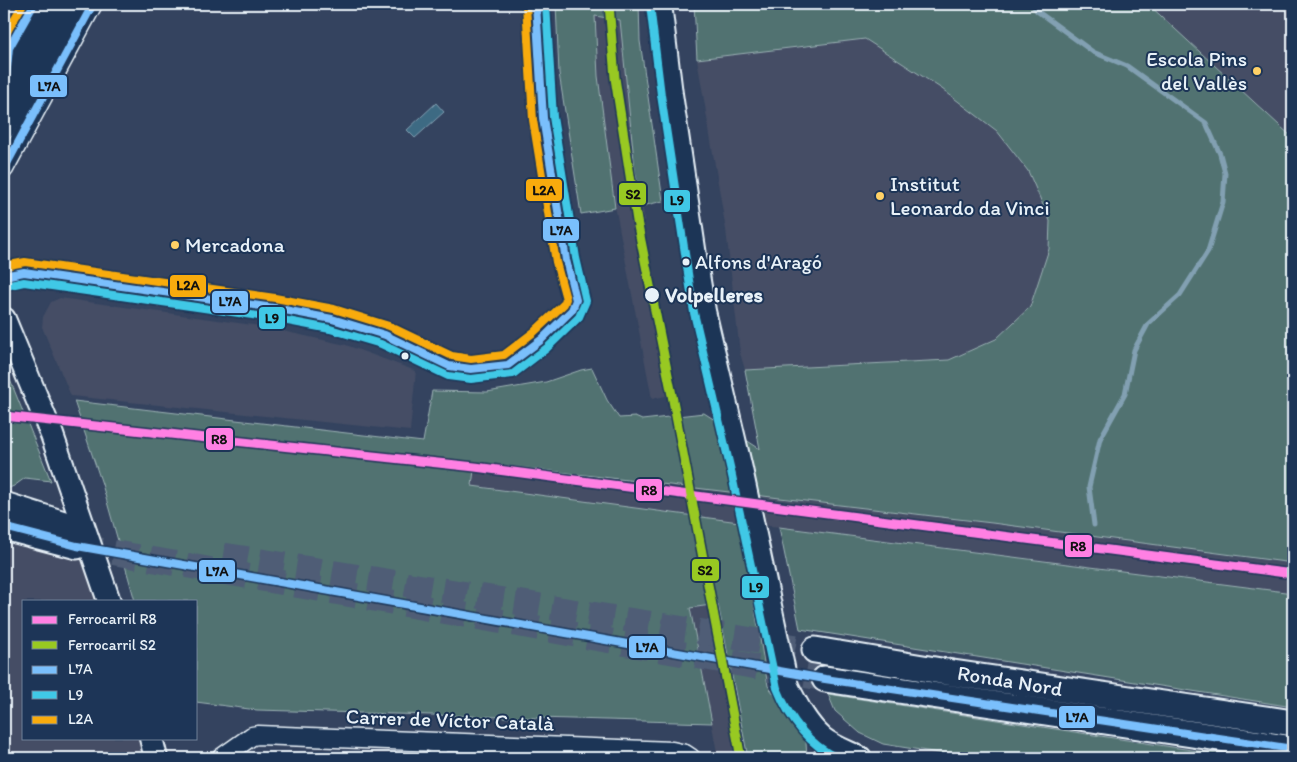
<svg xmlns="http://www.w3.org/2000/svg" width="1297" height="762" font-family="Itim,sans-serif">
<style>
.built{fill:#444d65}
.green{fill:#517271;stroke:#9cb2b4}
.water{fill:#3e6a83;stroke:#82a0b2}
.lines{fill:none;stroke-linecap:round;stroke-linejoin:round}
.stream{stroke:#82a0b2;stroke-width:5}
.secondary-tunnel{stroke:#4f5d76;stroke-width:25;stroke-dasharray:25 12;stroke-linecap:butt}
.minor-casing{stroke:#e8f1f8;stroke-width:21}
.tertiary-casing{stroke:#e8f1f8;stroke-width:26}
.secondary-casing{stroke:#e8f1f8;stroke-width:29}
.minor{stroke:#1d3557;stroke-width:18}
.tertiary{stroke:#1d3557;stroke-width:22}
.secondary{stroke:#1d3557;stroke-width:25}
.bus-1-casing{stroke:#1d3557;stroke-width:11}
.bus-2-casing{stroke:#1d3557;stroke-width:11}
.bus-3-casing{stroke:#1d3557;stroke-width:11}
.bus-1{stroke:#7abffc;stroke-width:8}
.bus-2{stroke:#40c8e6;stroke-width:8}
.bus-3{stroke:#f8ab0d;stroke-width:8}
.rail-1-casing{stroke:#1d3557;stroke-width:12}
.rail-2-casing{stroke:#1d3557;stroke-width:12}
.rail-1{stroke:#ff80e3;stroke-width:9}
.rail-2{stroke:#98c922;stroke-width:9}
.poi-dot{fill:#ffd166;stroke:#1d3557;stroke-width:2}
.bus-dot{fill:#e8f1f8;stroke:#1d3557;stroke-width:2}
.labels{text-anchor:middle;stroke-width:4;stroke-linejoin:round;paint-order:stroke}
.bus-label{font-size:20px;fill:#e8f1f8;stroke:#1d3557;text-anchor:start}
.poi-label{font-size:21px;fill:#e8f1f8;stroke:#1d3557;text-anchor:start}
.stop-label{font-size:21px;font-weight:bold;fill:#e8f1f8;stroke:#1d3557;text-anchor:start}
.street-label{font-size:21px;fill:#e8f1f8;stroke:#1d3557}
.line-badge{stroke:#1d3557;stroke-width:2}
.pale-badge-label{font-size:14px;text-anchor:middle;font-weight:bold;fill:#111}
</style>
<rect width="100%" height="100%" fill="#34435f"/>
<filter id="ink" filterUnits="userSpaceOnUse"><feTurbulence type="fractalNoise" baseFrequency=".02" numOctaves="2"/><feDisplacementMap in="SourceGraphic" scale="10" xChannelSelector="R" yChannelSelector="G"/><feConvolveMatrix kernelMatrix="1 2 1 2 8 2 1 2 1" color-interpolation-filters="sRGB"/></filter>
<g filter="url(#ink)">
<path class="built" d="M1148 4H1293V138Z
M594 16 620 19 635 170 645 220 642 221 675 394 652 399 616 211 598 76Z
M865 39 942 89 997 131 1028 171 1050 221 1049 249 1031 307 996 339 949 360 745 370 740 353 726 230 697 59Z
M60 298 260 326 346 345 416 371 410 431 71 396 42 327 43 317 51 302Z
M475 461 992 523 1293 563V593L806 530 727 521 472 486Z
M4 527 77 546 109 601H24V738H151L156 758H4Z
M718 604 748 758H718L690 608Z"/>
<path class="green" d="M556 4H639L640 41 663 201 642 206 635 170 620 20 595 16 598 76 615 208 581 214 559 73Z
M694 4H1148L1293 138V563L992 523 475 462 472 486 739 522 745 551 768 686 793 720 806 743 807 758H748L718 604 690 608 712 723 257 710 196 702V601H135L102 484 74 401 423 442 432 391 487 392 546 382 581 370 592 368 607 400 619 418 635 417 642 420 704 413 760 449 745 370 949 360 996 339 1030 307 1049 249 1050 221 1028 171 997 131 942 89 865 39 697 59Z
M4 365 51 481 25 478 14 486 4 490Z
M779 527 1293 593V707L800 629Z
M828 694 1243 758H970L883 744 860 733 835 711Z"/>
<path class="water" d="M436 103 444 112 415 138 407 130Z"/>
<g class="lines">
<path class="stream" d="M1032 4 1037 11 1093 52 1127 66 1206 123 1220 154 1225 173 1223 202 1208 251 1180 295 1148 324 1134 350 1125 394 1100 439 1089 487 1094 525"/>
<path class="secondary-tunnel" d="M77 546 825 679
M223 555 815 650"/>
<g class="minor-casing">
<path id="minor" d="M4 94 9 48 34 4
M4 169 93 4
M4 276 24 272 274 308 332 319 385 335 449 366 471 369 508 365 541 340 572 310 576 300 566 260 543 118 536 4
M221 758 252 736 258 735 672 751 685 754 691 758
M437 758 438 742
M822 758 830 743"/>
</g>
<g class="tertiary-casing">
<path id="tertiary" d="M660 4 671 94 697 269 704 311 741 469 787 686C796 704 806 724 822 738 833 747 848 752 860 758
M4 97 53 4
M4 128 73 4
M4 319 52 435 109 601
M151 738 156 758"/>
</g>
<g class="secondary-casing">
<path id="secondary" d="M4 505 70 526
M4 527 77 546
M815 650 953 673 1293 723
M825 679 1293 749"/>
</g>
<use href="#minor" class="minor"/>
<use href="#tertiary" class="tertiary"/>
<use href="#secondary" class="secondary"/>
<g class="bus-1-casing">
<path id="bus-1" d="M4 97 9 48 34 4
M4 169 93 4
M4 276 24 272 274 308 332 319 385 335 449 366 471 369 508 365 541 340 572 310 576 300 566 260 543 118 536 4
M4 527 77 546 825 679 1293 749"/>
</g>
<g class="bus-2-casing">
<path id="bus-2" d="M650 5 661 95 694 313 731 471 777 688C789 718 808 744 837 758
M6 286 24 282 272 318 330 329 381 344 448 376 471 379 513 374 547 348 579 317 586 301 576 258 553 117 546 4"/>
</g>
<g class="bus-3-casing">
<path id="bus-3" d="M4 37 23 4
M4 266 25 262 275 298 334 309 389 326 452 356 471 359 504 355 534 332 564 304 566 299 556 262 533 120 526 5"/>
</g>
<use href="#bus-1" class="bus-1"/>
<use href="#bus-2" class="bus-2"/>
<use href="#bus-3" class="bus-3"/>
<g class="rail-1-casing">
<path id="rail-1" d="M4 416 475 467 1293 574"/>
</g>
<g class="rail-2-casing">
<path id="rail-2" d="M609 4 615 78 637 221 672 395 741 758"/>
</g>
<use href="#rail-1" class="rail-1"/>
<use href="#rail-2" class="rail-2"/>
</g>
</g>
<g class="poi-dot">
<circle cx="1257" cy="71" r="5"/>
<circle cx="880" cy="196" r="5"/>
<circle cx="175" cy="245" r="5"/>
</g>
<g class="bus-dot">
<circle cx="686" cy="262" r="4.5"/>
<circle cx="652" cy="295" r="8"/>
<circle cx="405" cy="356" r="4.5"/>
</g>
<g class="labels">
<g class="bus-label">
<text x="695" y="269">Alfons d'Aragó</text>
</g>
<g class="poi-label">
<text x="1247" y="66" text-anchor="end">Escola Pins<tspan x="1247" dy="24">del Vallès</tspan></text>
<text x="890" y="191">Institut<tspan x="890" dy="24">Leonardo da Vinci</tspan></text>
<text x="185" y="252">Mercadona</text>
</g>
<g class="stop-label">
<text x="665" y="302">Volpelleres</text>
</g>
<g class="street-label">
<text transform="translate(1010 681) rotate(9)" y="7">Ronda Nord</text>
<text transform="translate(450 720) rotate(2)" y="7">Carrer de Víctor Català</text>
</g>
</g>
<g class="line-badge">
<rect x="29" y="74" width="39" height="24" rx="5" fill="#7abffc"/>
<rect x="525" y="178" width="38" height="24" rx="5" fill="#f8ab0d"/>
<rect x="618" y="182" width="29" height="24" rx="5" fill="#98c922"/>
<rect x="663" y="189" width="28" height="24" rx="5" fill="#40c8e6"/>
<rect x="542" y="218" width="38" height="24" rx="5" fill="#7abffc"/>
<rect x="169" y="274" width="38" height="24" rx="5" fill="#f8ab0d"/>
<rect x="211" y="290" width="38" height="24" rx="5" fill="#7abffc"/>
<rect x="258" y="306" width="28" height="24" rx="5" fill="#40c8e6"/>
<rect x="205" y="427" width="29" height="24" rx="5" fill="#ff80e3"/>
<rect x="635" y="478" width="28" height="24" rx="5" fill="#ff80e3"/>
<rect x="1064" y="534" width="29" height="24" rx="5" fill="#ff80e3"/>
<rect x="691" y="558" width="29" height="24" rx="5" fill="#98c922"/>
<rect x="198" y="559" width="38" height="24" rx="5" fill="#7abffc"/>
<rect x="741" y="575" width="29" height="24" rx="5" fill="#40c8e6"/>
<rect x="628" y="635" width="38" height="24" rx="5" fill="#7abffc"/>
<rect x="1058" y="705" width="38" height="24" rx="5" fill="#7abffc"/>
</g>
<g class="pale-badge-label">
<text x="49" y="91">L7A</text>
<text x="544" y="195">L2A</text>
<text x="633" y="199">S2</text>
<text x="677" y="205">L9</text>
<text x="561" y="235">L7A</text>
<text x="188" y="290">L2A</text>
<text x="230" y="306">L7A</text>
<text x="272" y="323">L9</text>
<text x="219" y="444">R8</text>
<text x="649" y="495">R8</text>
<text x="1078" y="551">R8</text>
<text x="705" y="575">S2</text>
<text x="217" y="576">L7A</text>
<text x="756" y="592">L9</text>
<text x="647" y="652">L7A</text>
<text x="1077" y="722">L7A</text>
</g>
<rect width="1297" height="762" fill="none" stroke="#1d3557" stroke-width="20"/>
<rect x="10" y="10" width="1277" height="742" fill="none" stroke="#e8f1f8" stroke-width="2" filter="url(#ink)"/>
<rect x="22" y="600" width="175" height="140" fill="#1d3557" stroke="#6e8097"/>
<rect x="32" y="616" width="25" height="8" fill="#ff80e3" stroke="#6e8097"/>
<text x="68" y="624" font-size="15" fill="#e8f1f8">Ferrocarril R8</text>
<rect x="32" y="641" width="25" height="8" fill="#98c922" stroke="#6e8097"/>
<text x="68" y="650" font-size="15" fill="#e8f1f8">Ferrocarril S2</text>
<rect x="32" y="666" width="25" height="8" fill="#7abffc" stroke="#6e8097"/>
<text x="68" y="674" font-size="15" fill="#e8f1f8">L7A</text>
<rect x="32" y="691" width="25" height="8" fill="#40c8e6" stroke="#6e8097"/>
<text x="68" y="700" font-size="15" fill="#e8f1f8">L9</text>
<rect x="32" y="716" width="25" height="8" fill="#f8ab0d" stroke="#6e8097"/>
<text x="68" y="724" font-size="15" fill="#e8f1f8">L2A</text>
</svg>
